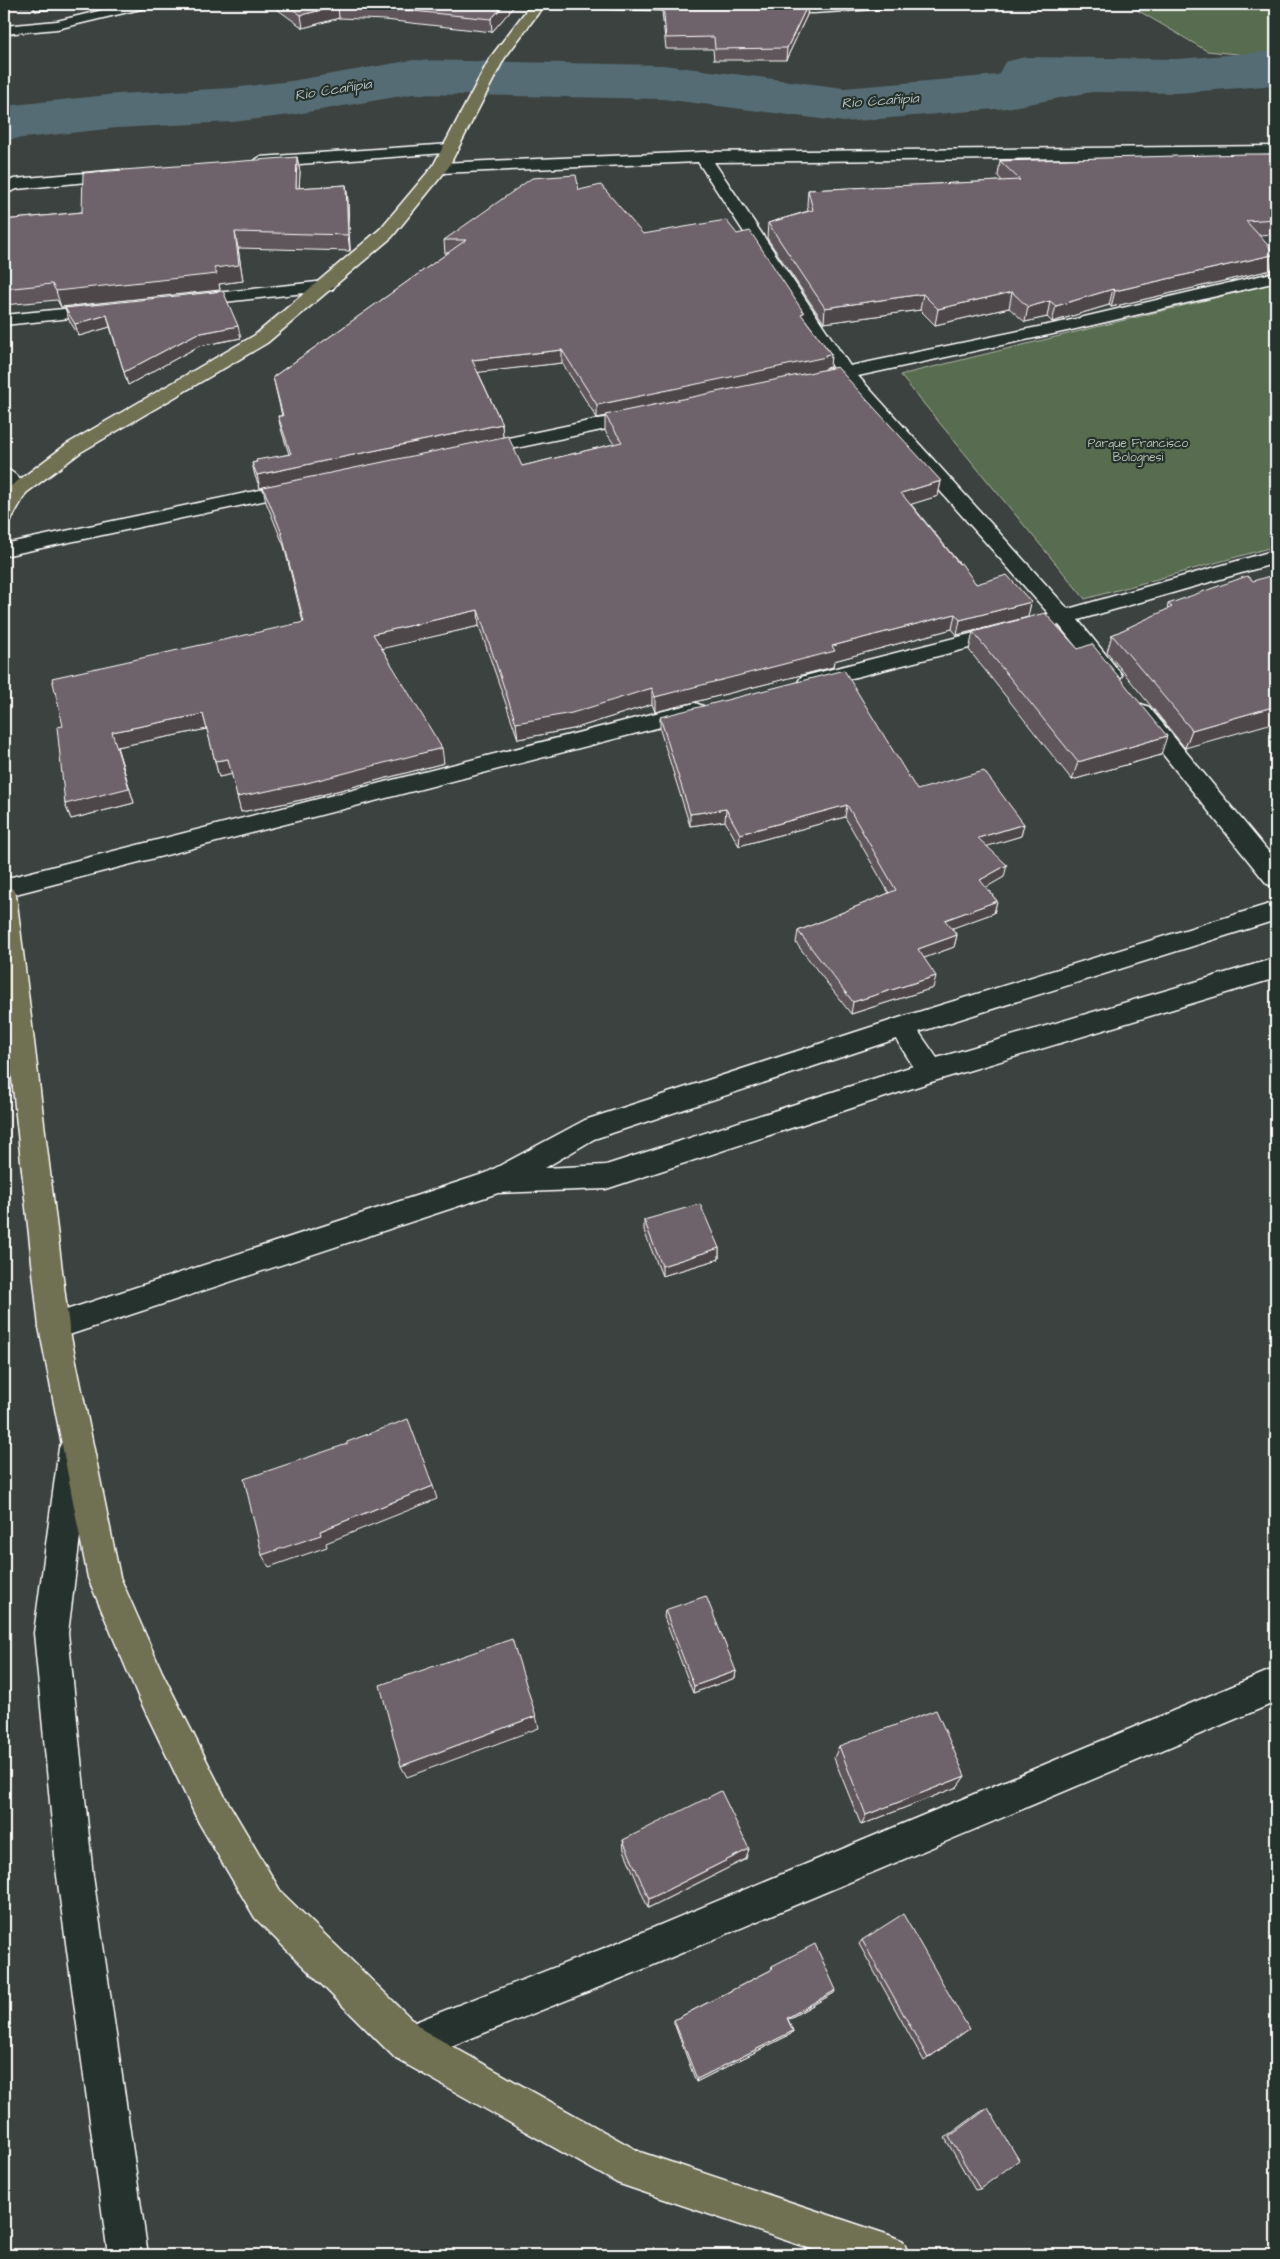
<svg xmlns="http://www.w3.org/2000/svg" width="1280" height="2259" font-family="'Architects Daughter',sans-serif">
<style>
.green{fill:#596c50;stroke:#acb6a8}
.lines{fill:none;stroke-linecap:round;stroke-linejoin:round}
.river{fill:#556c74;fill-rule:evenodd}
.street-casing{stroke:#fff;stroke-width:3}
.secondary-casing{stroke:#fff;stroke-width:3}
.primary-casing{stroke:#fff;stroke-width:3}
.street{fill:#26332d;fill-rule:evenodd}
.secondary{fill:#26332d;fill-rule:evenodd}
.primary{fill:#706f52;fill-rule:evenodd}
.wall{fill:#5f565b;stroke:#fff;fill-rule:evenodd}
.shaded-wall{fill:#4d464a;stroke:#fff}
.building{fill:#6e646a;stroke:#fff}
.labels{text-anchor:middle;stroke-width:4.5;stroke-linejoin:round;paint-order:stroke}
.far-park-label{font-size:12px;fill:#b4bdb0;stroke:#26332d}
.far-water-label{font-size:14px;font-style:italic;fill:#b2bdc0;stroke:#26332d}
</style>
<rect width="100%" height="100%" fill="#3c423f"/>
<filter id="ink" filterUnits="userSpaceOnUse"><feTurbulence type="fractalNoise" baseFrequency=".02" numOctaves="2"/><feDisplacementMap in="SourceGraphic" scale="10" xChannelSelector="R" yChannelSelector="G"/><feConvolveMatrix kernelMatrix="1 2 1 2 8 2 1 2 1" color-interpolation-filters="sRGB"/></filter>
<g filter="url(#ink)">
<path class="green" d="M1127 4H1276V58L1207 51Z
M1276 283V546L1085 599 900 375Z"/>
<g class="lines">
<path class="river" d="M1276 51V85L1178 93 1092 92 1007 108 844 122 663 99 413 94 291 115 232 122 117 128 4 140V106L117 94 232 88 291 81 413 60 663 65 844 88 998 75 1005 62 1025 57 1178 59Z"/>
<g class="street-casing">
<path id="street" d="M128 4H151L149 7 57 29 4 34V26L57 21Z
M578 4H705L708 7 701 11 585 8Z
M771 4H897L890 8 813 13 766 11 764 8 766 5Z
M451 144 459 149 457 152 260 167 252 162 260 157Z
M1276 146V156L714 162 850 366 1067 321 1276 272V282L1067 331 858 376 1068 609 1276 550V563L1078 620 1122 675 1119 680 1111 682 1103 680 1059 625 809 689 801 687 798 682 801 677 1049 614 841 379 807 387 800 385 798 381 800 377 834 370 698 162 440 173 432 168 440 163 703 152Z
M120 170 126 172 128 175 126 178 17 189 4 194V183L14 179Z
M326 281 332 282 335 286 332 290 188 306 182 305 179 301 182 297 188 296Z
M103 305 109 306 112 310 109 314 4 325V315Z
M642 410 649 412 651 416 649 420 474 457 467 455 464 451 467 447 474 445Z
M4 468C14 471 22 481 28 490L25 494H11L4 486Z
M302 481 309 483 312 487 309 491 4 556V544Z
M695 703 703 706 706 711 703 716 4 897V879Z
M1141 704 1149 707 1276 861V887L1267 884 1133 717 1130 712 1133 707Z
M1276 902V920L919 1032 937 1058 1276 958V978L931 1082 606 1189 498 1193 54 1340 43 1336 39 1327 43 1318 54 1314 486 1173 585 1120 902 1017ZM896 1039 913 1066 606 1165 545 1168 594 1139Z
M1276 1668V1702L627 1976 409 2063 395 2058 390 2044 395 2030 612 1945Z"/>
</g>
<g class="secondary-casing">
<path id="secondary" d="M75 1433 86 1438 91 1448 68 1633 93 1876 148 2255H108L57 1876 34 1633 59 1448 64 1438Z"/>
</g>
<g class="primary-casing">
<path id="primary" d="M531 4H545L504 59 448 168 392 237 267 343 81 452 26 493 11 520 4 522V498L11 486 67 444 255 335 380 229 433 166 490 58Z
M4 886 13 889 16 895 69 1327 120 1577 162 1672 225 1797 281 1892 423 2030 640 2152 889 2235 903 2241 909 2255H829L617 2183 395 2058 255 1918 199 1823 138 1696 88 1578 39 1327 4 1005Z"/>
</g>
<use href="#street" class="street"/>
<use href="#secondary" class="secondary"/>
<use href="#primary" class="primary"/>
</g>
<path class="wall" d="M16 4H102L35 11 34 6H16Z
M270 4H516L492 32 385 20 339 18 303 28Z
M662 4H808L807 15 786 60H714L713 49H666L662 12Z
M1276 154V234L1259 235 1271 270 1111 307 1109 305 1052 322 1047 317 1025 322 1009 308 935 325 920 310 824 323 767 238 768 223 808 211 807 205 808 190 1002 181 998 176 1000 161Z
M297 157 300 172 299 188 346 185 348 201 350 251 238 248 243 281 219 284 220 290 61 307 57 300 4 305V220L82 212Z
M579 190 643 234 804 318 831 354 830 367 825 368V369L941 481 938 496 911 504 976 584 1031 602 1028 617 957 635 952 629 834 661 833 667 655 712 652 704 573 729 518 739 479 626 382 648 444 763 306 799 241 812 232 774 219 777 207 729 117 747 134 803 71 819 65 804 63 726 303 622 284 546 266 502 263 488H260L255 476 252 463 289 454 281 429 278 416H282L273 377 448 253H445L444 240ZM562 363 597 418 605 416V431L614 444 522 466 503 437 502 424 478 372Z
M65 308 241 338 199 346 128 385 110 327 79 336 69 320Z
M1253 581 1185 748 1107 652 1112 635 1167 610 1168 604Z
M973 632 1161 755 1072 780 969 650Z
M660 717 917 790 1024 824 1021 836 987 846 1004 877 986 887 997 901 994 913 952 928 957 935 954 947 924 958 933 988 851 1014 796 943 798 931 889 893 845 817 739 846 725 821 690 826 660 730Z
M644 1220 719 1248V1259L662 1276 644 1231Z
M665 1610 736 1671 735 1678 693 1693 664 1617Z
M839 1746 965 1776 957 1787 861 1825 834 1758Z
M623 1840 746 1859 648 1908 624 1850Z
M862 1940 969 2029 924 2061 859 1944Z
M772 1966 834 1993 788 2019 793 2031 791 2034 696 2082 674 2023V2020L771 1970Z
M988 2108 980 2189 975 2190 945 2138 983 2110Z"/>
<path class="shaded-wall" d="M33 4H102L35 11Z
M505 4H516L492 32 491 19Z
M808 4 807 15 786 60 787 48Z
M338 6 339 18 303 28 301 15Z
M297 157 300 172 298 204 296 188Z
M346 185 348 201 350 251 348 235Z
M235 232 238 248 243 281 219 284 220 290 61 307 56 291Z
M1276 254 1271 270 1111 307 1115 291Z
M1113 289 1109 305 1052 322 1056 306Z
M1012 292 1009 308 935 325 938 309Z
M923 294 920 310 824 323 825 308Z
M1050 301 1047 317 1025 322 1028 307Z
M107 315 110 327 79 336 75 324Z
M238 326 241 338 199 346 128 385 124 372 196 334Z
M562 350V363L473 373 472 360Z
M831 354 830 367 825 368V370L597 418V405Z
M502 424 503 438 260 488 257 475Z
M941 481 938 496 899 508 901 493Z
M1031 602 1028 617 957 635 960 620Z
M478 610 479 626 376 650 373 634Z
M955 614 952 629 834 661 833 667 655 712V697L832 646Z
M652 688V704L573 729 518 739 516 723Z
M1276 706V722L1185 748 1192 730Z
M203 714 207 729 117 747 134 803 71 819 65 804 112 732Z
M1167 736 1161 755 1072 780 1078 762Z
M442 748 444 763 306 799 241 812 237 797Z
M228 759 233 774 219 777 215 761Z
M847 805 845 817 739 846 740 834Z
M726 809 725 821 690 826V814Z
M1024 824 1021 836 975 850 978 838Z
M1007 865 1004 877 978 892 980 880Z
M997 901 994 913 942 932 945 920Z
M957 935 954 947 916 961 918 949Z
M936 976 933 988 851 1014 853 1002Z
M719 1248V1259L662 1276V1266Z
M433 1486 437 1499 326 1543 327 1547 269 1567 262 1555 320 1531Z
M736 1671 735 1678 693 1693 694 1686Z
M536 1716 539 1728 407 1777 401 1766Z
M965 1776 957 1787 861 1825 866 1815Z
M749 1849 746 1859 648 1908 649 1899Z
M836 1990 834 1993 785 2021 787 2018Z
M793 2031 791 2034 696 2082 697 2079Z"/>
<path class="building" d="M285 4H505L491 19 383 8 338 6 301 15Z
M663 4H808L787 48 715 49 714 37 666 38Z
M1247 154H1276V219L1246 221 1276 254 1115 291 1113 289 1056 306 1050 301 1028 307 1012 292 938 309 923 294 825 308 768 223 813 210 808 190 1020 180 1000 161Z
M297 157 296 188 346 185 348 235 235 232 239 265 214 268 217 274 56 291 52 284 4 289V220L82 212 83 173Z
M576 175 579 190 601 185 643 234 726 220 737 234 750 231 804 313 801 314 831 354 825 355 826 357 597 405 562 350 472 360 502 424 257 475 252 463 257 462 256 460 291 454 278 416H283L273 377 466 240H444L532 178Z
M223 291 238 326 196 334 124 372 107 315 75 324 65 308Z
M837 367 941 481 901 493 959 564 961 563 976 584 1007 575 1031 602 960 620 955 614 832 646 835 651 655 697 652 688 572 713 516 723 478 610 373 634 442 748 303 784 237 797 228 759 215 761 203 714 112 732 129 788 65 804 57 727 63 726 52 678 304 622 281 531 263 487 508 436 522 466 622 442 605 415Z
M1276 574V706L1192 730 1112 635 1172 607 1168 604 1247 576 1253 581Z
M1045 613 1078 649 1092 644 1167 736 1078 762 973 632Z
M844 670 917 790 984 771 1024 824 978 838 1007 865 980 880 997 901 945 920 957 935 918 949 936 976 853 1002 798 931 896 890 847 805 740 834 726 809 690 814 660 717Z
M700 1204 719 1248 662 1266 644 1220Z
M408 1419 433 1486 320 1531 321 1535 262 1555 244 1479 347 1444V1442Z
M706 1596 736 1671 694 1686 665 1610Z
M512 1639 536 1716 401 1766 380 1685Z
M936 1710 965 1776 866 1815 839 1746Z
M721 1791 749 1849 649 1899 623 1840Z
M903 1914 969 2029 928 2058 862 1940Z
M815 1944 836 1990 787 2018 793 2031 697 2079 674 2020 773 1969 772 1966Z
M988 2108 1019 2160 980 2189 949 2137Z"/>
</g>
<g class="labels">
<g class="far-park-label">
<text x="1138" y="447">Parque Francisco<tspan x="1138" dy="14">Bolognesi</tspan></text>
</g>
<g class="far-water-label">
<text transform="translate(333 89) rotate(-9)" y="5">Rio Ccañipia</text>
<text transform="translate(880 100) rotate(-4)" y="5">Rio Ccañipia</text>
</g>
</g>
<rect width="1280" height="2259" fill="none" stroke="#26332d" stroke-width="20"/>
<rect x="10" y="10" width="1260" height="2239" fill="none" stroke="#fff" stroke-width="2" filter="url(#ink)"/>
</svg>
